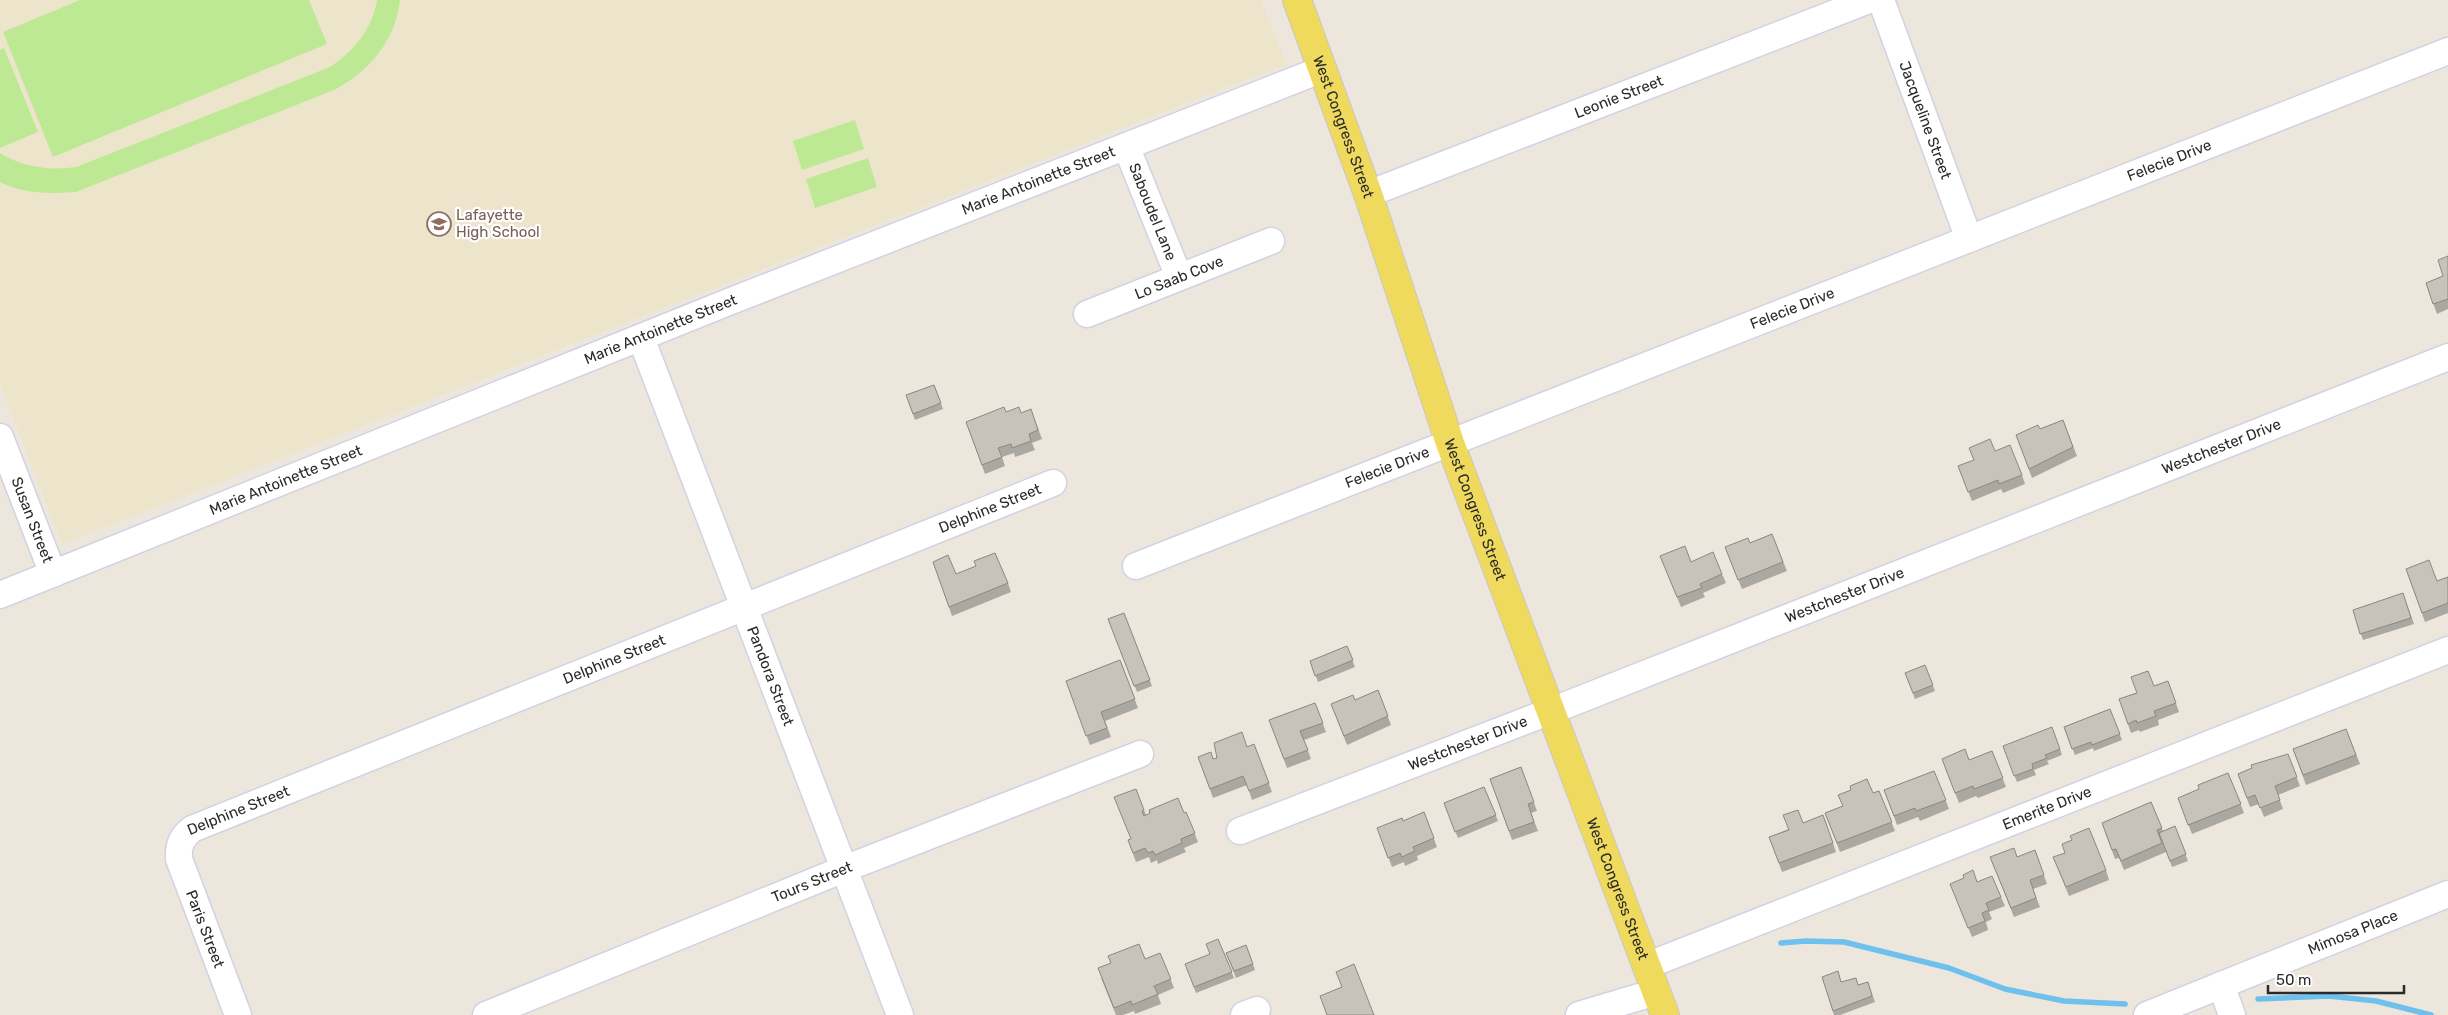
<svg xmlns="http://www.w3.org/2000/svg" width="2448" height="1015" font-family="Rubik,sans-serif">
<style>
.education{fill:#ede5cb}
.pitch{fill:#bee994}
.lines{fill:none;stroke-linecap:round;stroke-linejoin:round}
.stream{stroke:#6fc1ed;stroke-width:5.5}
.minor-casing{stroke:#d1d3e2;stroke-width:29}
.major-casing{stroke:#c8c8c8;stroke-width:30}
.minor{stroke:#fff;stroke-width:26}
.major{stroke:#efda5d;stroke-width:28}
.wall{fill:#aba8a1}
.building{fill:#c7c3bb;stroke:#8b8883}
.labels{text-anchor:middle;stroke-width:4.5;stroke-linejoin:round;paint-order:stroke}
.street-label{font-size:15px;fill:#2a2a2a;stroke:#fff}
.education-label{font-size:15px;fill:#785e54;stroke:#fff;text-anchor:start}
</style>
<rect width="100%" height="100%" fill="#ece6dc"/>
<path class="education" d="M0 0H1261L1286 64 62 544 0 384Z"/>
<path class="pitch" d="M80 0H309L327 44 53 157 3 32Z
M377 0H400C396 40 369 72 334 90L76 192C51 194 22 194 0 182V153C23 167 49 171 76 167L330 67C353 52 373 28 377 0Z
M4 48 38 132 0 148V50Z
M855 120 864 149 802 170 793 141Z
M868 158 877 187 815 208 806 179Z"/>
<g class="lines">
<path class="stream" d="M1781 943 1806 941 1844 942 1949 968 2005 989 2064 1001 2125 1004
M2258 999 2329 996 2376 1001 2431 1015"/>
<g class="minor-casing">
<g id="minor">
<path id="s1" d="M1881 0 1969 239"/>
<path id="s2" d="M1126 146 1179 277"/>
<path id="s3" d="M1368 194 1869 0"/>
<path id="s4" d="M1087 314 1271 241"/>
<path id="s5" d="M641 338 900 1015"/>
<path id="s6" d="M0 437 53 574"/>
<path id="s7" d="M1136 566 2448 51"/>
<path id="s8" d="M0 595 731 301 1323 69"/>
<path id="s9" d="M1240 831 1551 711 2448 357"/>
<path id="s10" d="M1646 966 2448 650"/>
<path d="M2221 985 2232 1015"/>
<path id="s11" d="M238 1015 179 859C178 845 182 837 192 829L1053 483"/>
<path id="s12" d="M486 1015 844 869 1140 754"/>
<path d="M1244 1015 1257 1010"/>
<path d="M1579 1015 1656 992"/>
<path id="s13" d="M2147 1015 2448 894"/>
</g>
</g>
<g class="major-casing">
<g id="major">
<path id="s14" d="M1297 0 1368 194 1450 443 1665 1015"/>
</g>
</g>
<use href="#minor" class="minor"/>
<use href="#major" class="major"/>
</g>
<path class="wall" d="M2448 256V309L2437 314 2426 283 2443 276Z
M934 385 943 409 915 420 906 395Z
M1031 409 1042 439 1032 443 1035 450 1015 457 1014 453 1002 457 1005 466 985 474 966 422 1006 412 1021 413Z
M2063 420 2077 456 2032 478 2016 435 2040 429Z
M1969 448 1995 451 2022 475 2025 484 2003 493 2001 489 1972 501 1958 466 1974 460Z
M1772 534 1787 571 1742 589 1725 547 1750 543Z
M1660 556 1691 562 1722 574 1726 583 1703 593 1705 597 1681 607Z
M933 562 956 574 1008 583 1011 592 952 616Z
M2406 569 2437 581 2448 577V613L2425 622Z
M2403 593 2414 624 2363 640 2353 610Z
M1124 613 1152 686 1137 692 1108 619Z
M1347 646 1355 667 1318 682 1310 661Z
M1120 660 1138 708 1105 721 1111 737 1090 745 1066 681Z
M1925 665 1935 691 1915 699 1905 673Z
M2168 681 2179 712 2158 720 2159 725 2140 732 2139 730 2131 733 2119 699Z
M1378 690 1391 725 1347 745 1331 704 1355 700Z
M1315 703 1326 732 1304 740 1311 759 1287 768 1269 720Z
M2110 709 2122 740 2094 751 2093 748 2075 755 2064 727Z
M2346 729 2360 764 2306 785 2293 749Z
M1254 744 1272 792 1252 800 1247 785 1213 798 1198 757 1213 759Z
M2003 746 2060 749 2062 755 2047 761 2049 764 2034 770 2036 775 2017 782Z
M1992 751 2006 787 1978 798 1976 796 1959 803 1942 759 1969 760Z
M2288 754 2300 786 2278 795 2283 809 2264 817 2259 804 2250 807 2238 774Z
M1521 767 1537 811 1531 813 1538 831 1512 840 1490 779Z
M1934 771 1949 809 1920 821 1918 817 1897 825 1884 790Z
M2228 773 2244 813 2192 834 2178 798 2199 789Z
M1484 787 1498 821 1458 838 1444 803Z
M1136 789 1146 815 1184 813 1186 812 1198 842 1184 848 1186 852 1158 864 1157 860 1151 863 1149 857 1136 862 1128 840 1131 839Z
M1879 791 1895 831 1840 852 1825 813Z
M2151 802 2163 831 2175 826 2188 861 2172 867 2163 844 2166 852 2124 870 2119 858 2115 859 2102 823Z
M1424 812 1437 847 1417 856 1418 860 1405 866 1404 862 1392 867 1377 828 1403 821Z
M1823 815 1836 852 1782 872 1769 837Z
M2035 850 2047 884 2033 889 2040 907 2014 917 1990 857H2017Z
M2053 857 2106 870 2109 880 2069 896Z
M1977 882 2001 897 2005 906 1989 912 1992 919 1986 922 1988 930 1972 937 1950 884Z
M1218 939 1234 978 1196 993 1185 964 1210 954Z
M1246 945 1255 970 1236 978 1226 953Z
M1160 953 1174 988 1158 995 1161 1004 1135 1014 1134 1011 1123 1015H1116L1101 978Z
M1822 977 1841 982 1858 985 1868 982 1875 1002 1840 1015H1834Z"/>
<path class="building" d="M2448 256V299L2433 304 2426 283 2443 276 2438 260Z
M934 385 941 403 913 414 906 395Z
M1004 407 1006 412 1019 407 1021 413 1031 409 1038 430 1029 434 1031 441 1012 448 1011 444 998 448 1002 457 982 465 966 422Z
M2063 420 2073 447 2029 469 2016 435 2038 425 2040 429Z
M1990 439 1995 451 2010 445 2022 475 1999 484 1998 480 1968 492 1958 466 1974 460 1969 448Z
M1772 534 1783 562 1738 580 1725 547 1748 538 1750 543Z
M1685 546 1691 562 1713 552 1722 574 1700 584 1702 588 1677 597 1660 556Z
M995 553 1008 583 949 607 933 562 948 555 956 574 976 566 974 561Z
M2429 560 2437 581 2448 577V603L2422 613 2406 569Z
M2403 593 2411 618 2360 634 2353 610Z
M1124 613 1150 680 1134 686 1108 619Z
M1347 646 1353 660 1315 676 1310 661Z
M1120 660 1135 699 1101 712 1107 728 1086 736 1066 681Z
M1925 665 1933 685 1913 693 1905 673Z
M2148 671 2154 686 2168 681 2176 703 2154 711 2156 716 2137 723 2136 720 2128 724 2119 699 2137 693 2131 677Z
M1378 690 1388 716 1344 736 1331 704 1353 695 1355 700Z
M1315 703 1323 723 1300 731 1308 750 1284 759 1269 720Z
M2110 709 2120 734 2092 745 2091 742 2072 749 2064 727Z
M2052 727 2060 749 2045 755 2047 758 2032 764 2033 769 2014 776 2003 746Z
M2346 729 2356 755 2303 775 2293 749Z
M1242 732 1247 747 1254 744 1269 783 1249 791 1243 776 1210 789 1198 757 1211 752 1213 759 1217 758 1214 743Z
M1965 749 1969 760 1992 751 2003 778 1974 789 1973 786 1955 793 1942 759Z
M2288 754 2297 777 2275 786 2280 800 2260 808 2255 795 2247 798 2238 774 2252 768 2251 765Z
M1521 767 1534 802 1528 804 1534 822 1509 831 1490 779Z
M1934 771 1946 800 1916 811 1915 808 1894 816 1884 790Z
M2228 773 2241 804 2188 825 2178 798 2199 789 2198 785Z
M1867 779 1873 793 1879 791 1892 822 1837 843 1825 813 1843 806 1838 795 1851 790 1850 786Z
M1484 787 1496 815 1455 832 1444 803Z
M1136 789 1144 810 1142 811 1144 816 1150 813 1149 810 1178 798 1184 813 1186 812 1195 833 1181 839 1182 843 1155 855 1153 851 1148 853 1145 848 1133 853 1128 840 1131 839 1114 797Z
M2151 802 2162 828 2157 830 2162 843 2121 861 2116 849 2112 850 2102 823Z
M1798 810 1803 823 1823 815 1833 843 1779 863 1769 837 1789 830 1783 815Z
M1424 812 1434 838 1413 847 1415 851 1402 857 1400 853 1388 858 1377 828 1402 818 1403 821Z
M2175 826 2186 854 2170 861 2159 833Z
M2089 828 2106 870 2066 887 2053 857 2065 853 2062 844 2072 840 2070 836Z
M2014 848 2017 857 2035 850 2044 875 2030 880 2036 898 2011 908 1990 857Z
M1973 870 1977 882 1992 876 2001 897 1986 903 1989 910 1982 913 1985 921 1968 928 1950 884 1964 878 1963 875Z
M1218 939 1232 972 1194 987 1185 964 1210 954 1206 944Z
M1139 944 1145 959 1160 953 1171 979 1154 986 1158 994 1132 1005 1131 1001 1114 1008 1098 968 1111 963 1108 956Z
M1246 945 1253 964 1234 971 1226 953Z
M1354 964 1374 1015H1327L1320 996 1342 987 1336 972Z
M1838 971 1841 982 1856 978 1858 985 1868 982 1872 996 1833 1011 1822 977Z"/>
<defs>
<g id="school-ring" transform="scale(1.25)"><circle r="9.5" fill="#fff" stroke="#8d6e63" stroke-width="1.5"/><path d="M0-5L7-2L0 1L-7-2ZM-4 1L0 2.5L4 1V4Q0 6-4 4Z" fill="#8d6e63"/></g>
</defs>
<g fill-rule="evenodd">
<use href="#school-ring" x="439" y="224"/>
</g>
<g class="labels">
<g class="street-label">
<text dy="5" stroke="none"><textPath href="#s3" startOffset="269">Leonie Street</textPath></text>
<text dy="5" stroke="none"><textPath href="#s1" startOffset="128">Jacqueline Street</textPath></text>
<text dy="5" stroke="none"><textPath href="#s14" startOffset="135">West Congress Street</textPath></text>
<text dy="5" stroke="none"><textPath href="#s7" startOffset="1110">Felecie Drive</textPath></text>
<text dy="5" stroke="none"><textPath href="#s8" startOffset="1118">Marie Antoinette Street</textPath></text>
<text dy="5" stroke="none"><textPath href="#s2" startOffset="71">Saboudel Lane</textPath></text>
<text dy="5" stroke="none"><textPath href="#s4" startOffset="99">Lo Saab Cove</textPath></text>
<text dy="5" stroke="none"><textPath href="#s7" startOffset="705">Felecie Drive</textPath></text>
<text dy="5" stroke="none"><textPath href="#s8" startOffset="712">Marie Antoinette Street</textPath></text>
<text dy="5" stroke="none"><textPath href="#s9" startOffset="1054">Westchester Drive</textPath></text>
<text dy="5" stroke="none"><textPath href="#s7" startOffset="270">Felecie Drive</textPath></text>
<text dy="5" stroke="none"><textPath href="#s8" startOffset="308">Marie Antoinette Street</textPath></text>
<text dy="5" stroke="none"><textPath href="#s11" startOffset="1061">Delphine Street</textPath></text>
<text dy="5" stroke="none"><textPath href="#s14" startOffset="540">West Congress Street</textPath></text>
<text dy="5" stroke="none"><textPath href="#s6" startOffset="89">Susan Street</textPath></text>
<text dy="5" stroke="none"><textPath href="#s9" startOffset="649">Westchester Drive</textPath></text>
<text dy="5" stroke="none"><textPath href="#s11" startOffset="656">Delphine Street</textPath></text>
<text dy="5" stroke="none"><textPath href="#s5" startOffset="362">Pandora Street</textPath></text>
<text dy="5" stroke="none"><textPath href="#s9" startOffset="244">Westchester Drive</textPath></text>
<text dy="5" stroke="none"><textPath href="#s10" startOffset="431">Emerite Drive</textPath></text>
<text dy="5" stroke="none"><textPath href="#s11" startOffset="251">Delphine Street</textPath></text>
<text dy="5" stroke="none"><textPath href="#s12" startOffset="352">Tours Street</textPath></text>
<text dy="5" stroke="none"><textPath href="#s14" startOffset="945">West Congress Street</textPath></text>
<text transform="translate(205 929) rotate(69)" y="5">Paris Street</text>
<text dy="5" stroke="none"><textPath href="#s13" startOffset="222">Mimosa Place</textPath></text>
</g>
<g class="education-label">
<text x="456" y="220">Lafayette<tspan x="456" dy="17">High School</tspan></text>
</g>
</g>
<path d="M2268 985v8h136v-8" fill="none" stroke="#2a2a2a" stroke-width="2.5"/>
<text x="2276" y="985" font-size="15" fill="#2a2a2a" stroke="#ffffff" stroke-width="4" paint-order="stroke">50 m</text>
</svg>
